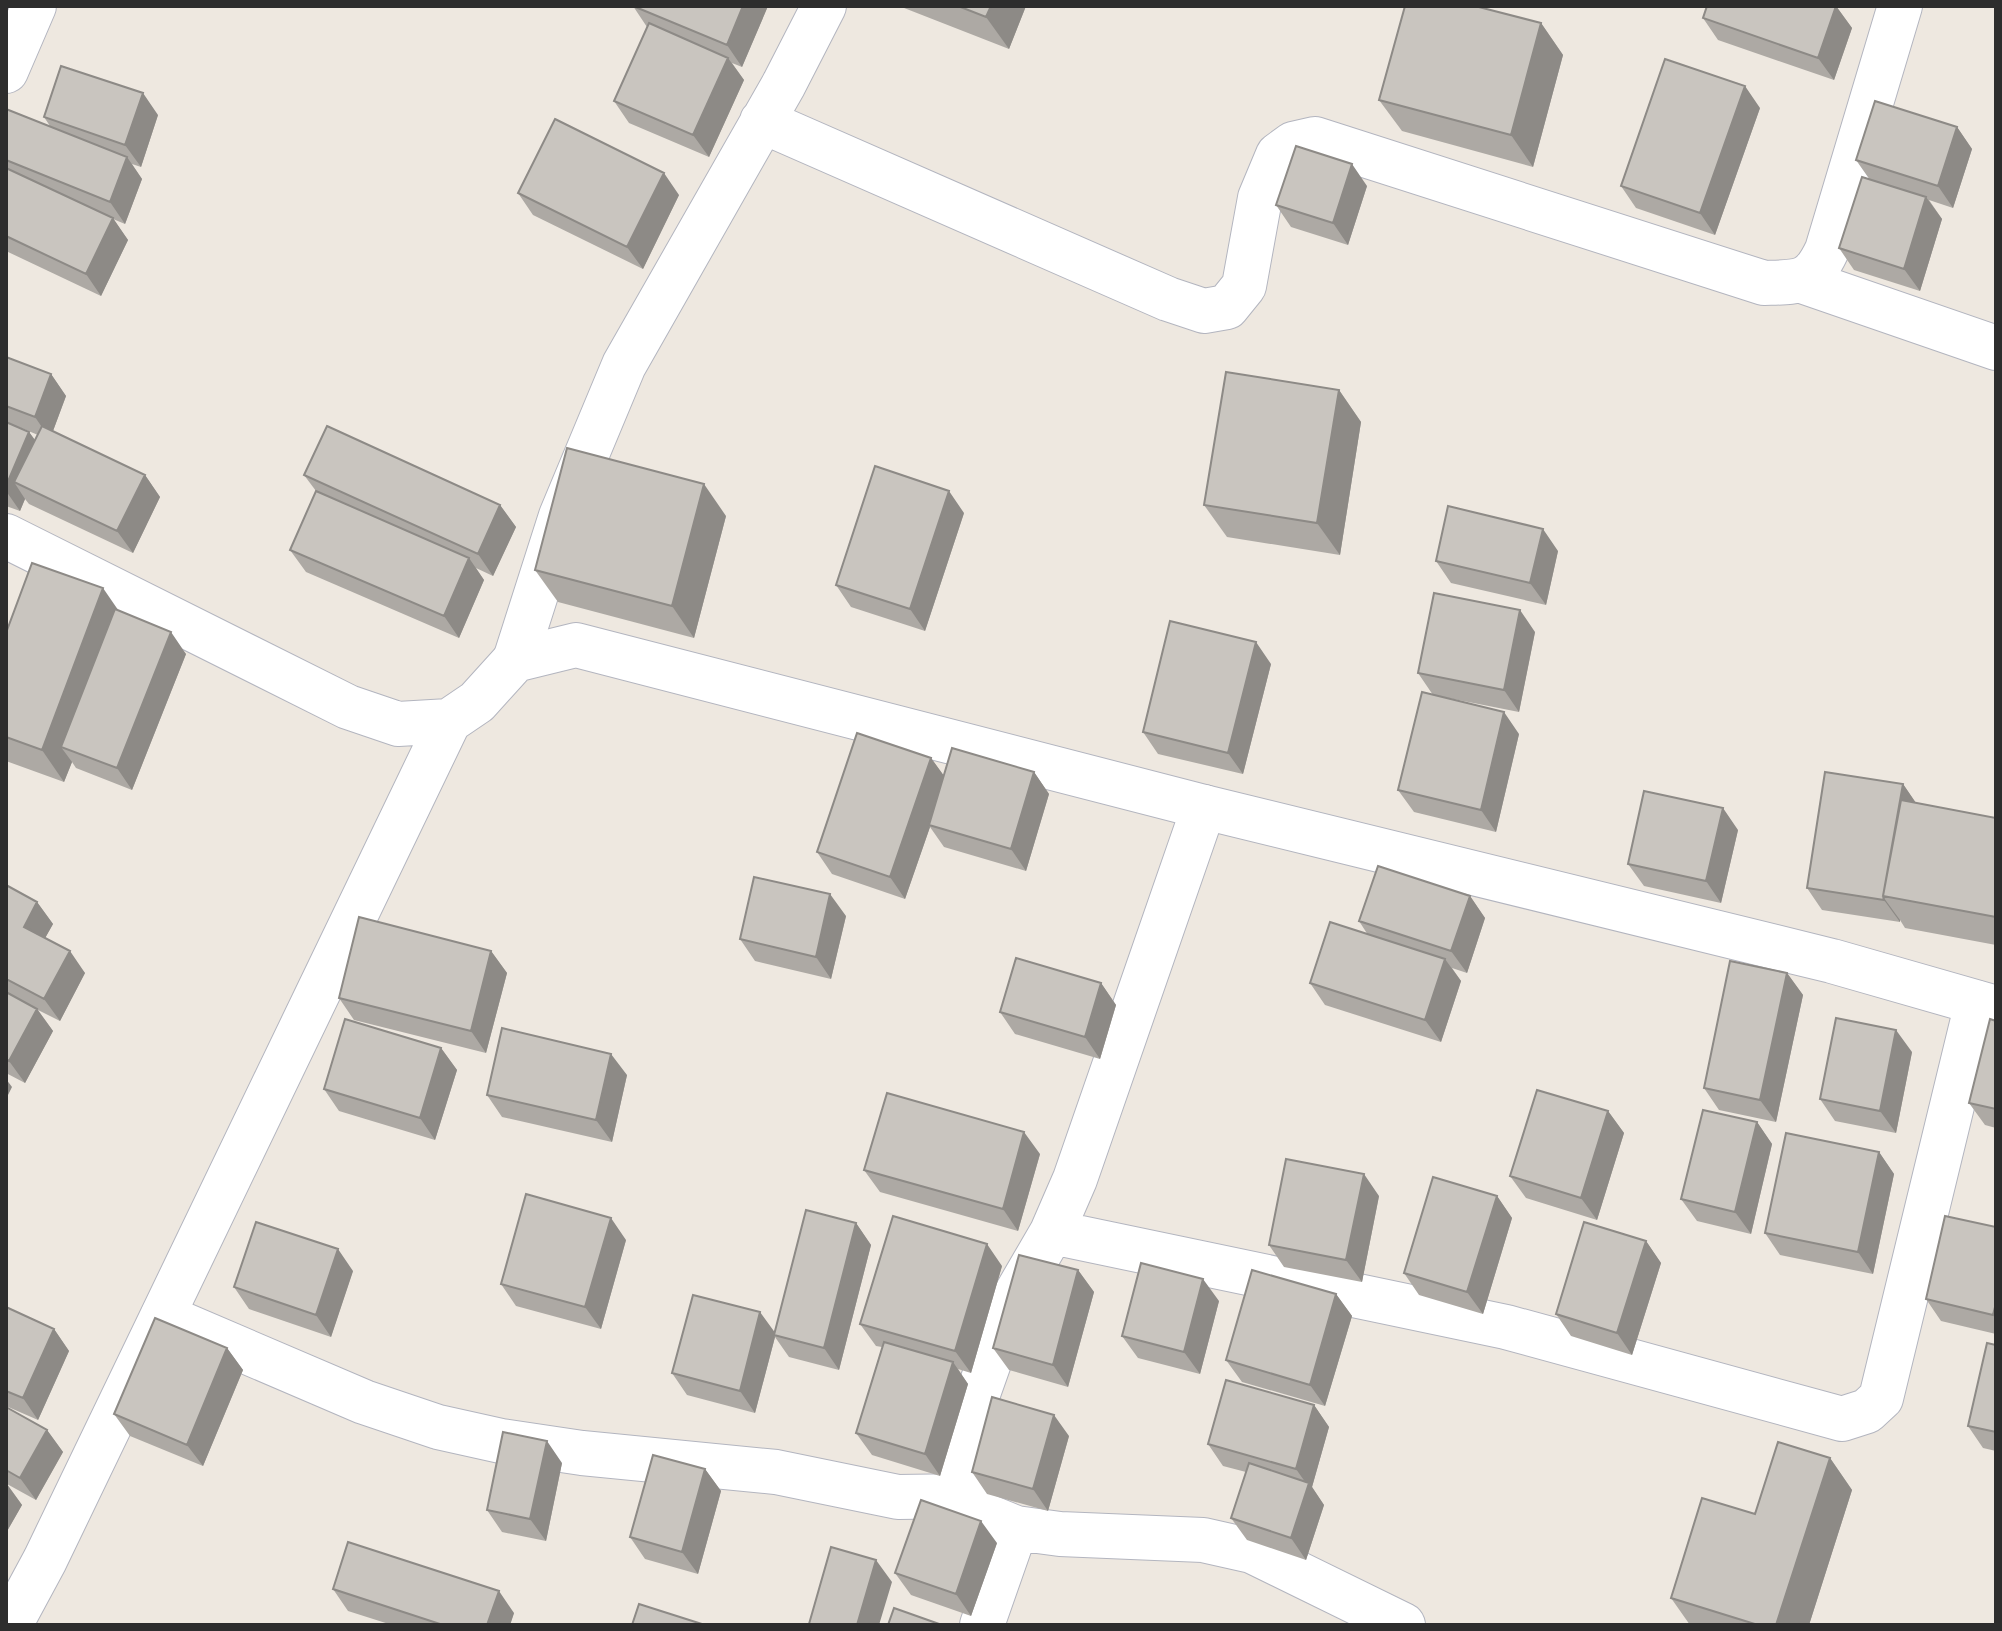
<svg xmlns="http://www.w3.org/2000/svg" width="2002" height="1631" font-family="'Source Sans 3',sans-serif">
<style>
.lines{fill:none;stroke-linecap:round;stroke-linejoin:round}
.street-casing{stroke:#b3b5bf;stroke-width:46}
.secondary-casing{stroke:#b3b5bf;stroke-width:46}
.street{stroke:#fff;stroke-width:44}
.secondary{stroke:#fff;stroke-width:44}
.wall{fill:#ada9a4;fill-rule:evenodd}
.shaded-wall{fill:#8d8a86}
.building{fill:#c9c5bf;stroke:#8d8a86;stroke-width:2}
</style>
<rect width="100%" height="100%" fill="#eee8e0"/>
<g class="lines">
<g class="street-casing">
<path id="street" d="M6 71 34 6
M762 121 1168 299 1204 311 1227 307 1244 286 1260 198 1278 155 1293 144 1315 139 1764 283C1800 282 1811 284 1827 250L1900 6
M1802 281 1996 348
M515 660 561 516 624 365 784 84 824 6
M1052 1232 1506 1327 1842 1419 1867 1411 1881 1398 1977 1003
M163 1316 364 1402 438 1427 501 1441 582 1453 776 1472 898 1497 966 1496
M1016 1528 1060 1534 1203 1540 1252 1551 1403 1625
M982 1625 1016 1528 984 1515 966 1496 960 1466 969 1419 1009 1306 1052 1232 1075 1179 1204 807"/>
</g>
<g class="secondary-casing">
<path id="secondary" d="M6 536 348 707 398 724 449 721 477 702 515 660 576 645 1204 807 1832 961 1996 1008
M10 1625 45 1560 449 721"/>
</g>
<use href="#street" class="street"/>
<use href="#secondary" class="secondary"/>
</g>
<path class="wall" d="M633 6H768L742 67 732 63 744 80 709 157 629 123 614 101 647 27Z
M899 6H1026L1009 49Z
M1836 6 1852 28 1834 80 1718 40 1703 18Z
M1541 23 1563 55 1533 167 1402 131 1379 100Z
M1760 108 1715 235 1636 208 1621 186Z
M6 109 50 126 44 117 158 115 141 167 132 164 142 179 125 224 113 219 128 240 101 296 6 251Z
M1957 127 1972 149 1953 208 1929 200 1942 219 1920 291 1854 270 1839 248 1870 180 1856 160Z
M1367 186 1348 245 1291 227 1276 205Z
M518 193 679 195 643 269 533 215Z
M6 357 51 374 66 396 53 431 145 475 160 497 133 553 29 504 25 499 20 511 6 506ZM19 427 38 435 35 440 29 432Z
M1339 390 1361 422 1340 555 1227 537 1204 505Z
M304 475 500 505 516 527 493 576 476 568 484 580 459 638 306 572 290 550 316 491Z
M964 513 925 631 851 607 836 585Z
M726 516 694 638 558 602 535 570Z
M1558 551 1546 605 1451 583 1436 561Z
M118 611 186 654 132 790 76 768 72 762 64 782 6 761V633Z
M1535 632 1519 712 1433 695 1418 673Z
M1271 664 1243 774 1158 754 1143 732Z
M1519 734 1496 832 1414 812 1398 790Z
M931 758 944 776 1034 772 1049 794 1026 871 944 847 930 827 905 899 832 874 817 852Z
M1903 784 1916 803 1996 818V945L1905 928 1900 920V922L1822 910 1807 888Z
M1738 830 1721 903 1644 886 1628 864Z
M6 885 37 902 53 924 45 938 85 973 60 1021 38 1010 53 1031 25 1083 6 1073Z
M1470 896 1485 918 1467 973 1452 968 1461 981 1441 1042 1325 1005 1310 983 1368 935 1359 921Z
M846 916 831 979 755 961 740 939Z
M491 951 507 973 486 1053 354 1020 339 998Z
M1787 973 1803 995 1776 1122 1719 1110 1704 1088Z
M1101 983 1116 1005 1100 1059 1015 1034 1000 1012Z
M1996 1021V1128L1985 1125 1969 1103Z
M441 1048 457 1070 435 1140 339 1111 324 1089Z
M1912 1052 1896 1133 1835 1121 1820 1099Z
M627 1075 612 1142 502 1117 487 1095Z
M1608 1111 1624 1133 1597 1220 1526 1198 1510 1176Z
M1757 1122 1772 1144 1751 1234 1697 1221 1681 1199Z
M1879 1152 1894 1174 1873 1274 1780 1255 1765 1233Z
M1040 1154 1018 1231 880 1192 864 1170Z
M1379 1196 1362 1282 1284 1267 1269 1245Z
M1497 1196 1512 1218 1483 1314 1419 1295 1404 1273Z
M856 1223 871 1245 839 1370 789 1357 775 1337 755 1413 687 1395 672 1373 774 1333Z
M1996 1227V1334L1941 1321 1926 1299Z
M626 1240 601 1329 516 1306 501 1284Z
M1646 1241 1661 1263 1632 1355 1571 1336 1556 1314Z
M1002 1266 971 1373 958 1369 968 1384 940 1476 872 1455 856 1433 882 1347 876 1346 860 1324Z
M1078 1270 1094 1292 1068 1387 1009 1370 993 1348Z
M353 1271 331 1337 249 1309 234 1287Z
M1336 1294 1352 1316 1325 1406 1242 1382 1226 1360Z
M1219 1301 1200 1374 1138 1358 1122 1336Z
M6 1307 54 1329 69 1351 38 1420 6 1406Z
M1996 1345V1451L1983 1448 1968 1426Z
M227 1348 243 1370 203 1466 130 1436 114 1414Z
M1314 1405 1329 1427 1312 1487 1324 1505 1306 1560 1247 1540 1231 1518 1246 1472 1223 1466 1208 1444Z
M6 1407 47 1430 63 1452 36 1500 7 1484 22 1505 6 1533Z
M1069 1436 1048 1511 987 1494 972 1472Z
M1830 1458 1852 1490 1809 1625H1690L1671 1598 1755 1514Z
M562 1463 546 1541 502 1532 487 1510Z
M705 1469 721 1491 698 1574 645 1559 630 1537Z
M997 1543 971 1616 911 1595 895 1573Z
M333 1589 514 1613 510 1625H392L348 1611Z"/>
<path class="shaded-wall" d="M743 6H768L742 67 727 45Z
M991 6H1026L1009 49 986 17Z
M1836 6 1852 28 1834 80 1818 58Z
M1541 23 1563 55 1533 167 1511 135Z
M728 58 744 80 709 157 693 135Z
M1745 86 1760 108 1715 235 1700 213Z
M143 93 158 115 141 167 125 145Z
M1957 127 1972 149 1953 208 1938 186Z
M127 157 142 179 125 224 110 202Z
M1352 164 1367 186 1348 245 1333 223Z
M664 173 679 195 643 269 627 247Z
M1926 197 1942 219 1920 291 1904 269Z
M113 218 128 240 101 296 86 274Z
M51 374 66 396 50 439 35 417Z
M1339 390 1361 422 1340 555 1317 523Z
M29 432 45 454 14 482 25 499 20 511 6 491V486Z
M145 475 160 497 133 553 117 531Z
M704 484 726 516 694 638 672 606Z
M949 491 964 513 925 631 910 609Z
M500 505 516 527 493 576 478 554Z
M1543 529 1558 551 1546 605 1530 583Z
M469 558 484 580 459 638 444 616Z
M103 588 125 620 61 747 72 762 64 782 42 750Z
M1520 610 1535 632 1519 712 1504 690Z
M171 632 186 654 132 790 117 768Z
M1256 642 1271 664 1243 774 1228 753Z
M1504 712 1519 734 1496 832 1481 810Z
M931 758 947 780 929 825 930 827 905 899 890 877Z
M1034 772 1049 794 1026 871 1011 849Z
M1903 784 1918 806 1885 897Z
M1723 808 1738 830 1721 903 1706 881Z
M830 894 846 916 831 979 816 957Z
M1470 896 1485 918 1467 973 1451 951Z
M1884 898 1900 920V922L1884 900Z
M37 902 53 924 39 949 24 927Z
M70 951 85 973 60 1021 44 999Z
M491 951 507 973 486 1053 471 1031Z
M1445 959 1461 981 1441 1042 1425 1020Z
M1787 973 1803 995 1776 1122 1760 1100Z
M1101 983 1116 1005 1100 1059 1085 1037Z
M37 1009 53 1031 25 1083 9 1061Z
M1896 1030 1912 1052 1896 1133 1880 1111Z
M441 1048 457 1070 435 1140 420 1118Z
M611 1054 627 1075 612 1142 596 1120Z
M6 1079 12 1087 6 1099Z
M1608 1111 1624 1133 1597 1220 1581 1198Z
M1757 1122 1772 1144 1751 1234 1735 1212Z
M1024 1132 1040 1154 1018 1231 1003 1209Z
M1879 1152 1894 1174 1873 1274 1858 1252Z
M1364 1174 1379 1196 1362 1282 1346 1260Z
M1497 1196 1512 1218 1483 1314 1467 1292Z
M611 1218 626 1240 601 1329 585 1307Z
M856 1223 871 1245 839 1370 824 1348Z
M1646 1241 1661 1263 1632 1355 1617 1333Z
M987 1244 1002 1266 971 1373 955 1351Z
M338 1249 353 1271 331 1337 316 1315Z
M1078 1270 1094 1292 1068 1387 1053 1365Z
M1203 1279 1219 1301 1200 1374 1184 1352Z
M1336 1294 1352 1316 1325 1406 1310 1385Z
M760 1312 776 1334 774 1335 775 1337 755 1413 740 1391Z
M54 1329 69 1351 38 1420 23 1398Z
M227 1348 243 1370 203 1466 187 1445Z
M953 1362 968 1384 940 1476 925 1454Z
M1314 1405 1329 1427 1312 1487 1324 1505 1306 1560 1291 1538 1308 1486 1296 1469Z
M1054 1415 1069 1436 1048 1511 1033 1489Z
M47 1430 63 1452 36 1500 20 1478Z
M547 1441 562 1463 546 1541 530 1519Z
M1830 1458 1852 1490 1809 1625H1776Z
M705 1469 721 1491 698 1574 682 1552Z
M6 1483 22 1505 6 1533Z
M981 1521 997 1543 971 1616 956 1594Z
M876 1560 892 1582 879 1625H857Z
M499 1591 514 1613 510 1625H487Z"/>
<path class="building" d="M633 6H743L727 45Z
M958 6H991L986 17Z
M1405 6H1475L1541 23 1511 135 1379 100Z
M1707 6H1836L1818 58 1703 18Z
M649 23 728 58 693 135 614 101Z
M1665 59 1745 86 1700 213 1621 186Z
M61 66 143 93 125 145 44 117Z
M1875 101 1957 127 1938 186 1856 160Z
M6 109 127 157 110 202 6 160Z
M555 119 664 173 627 247 518 193Z
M1296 146 1352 164 1333 223 1276 205Z
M6 168 113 218 86 274 6 236Z
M1862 177 1926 197 1904 269 1839 248Z
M6 357 51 374 35 417 6 406Z
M1226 372 1339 390 1317 523 1204 505Z
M6 422 29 432 6 486Z
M42 426 145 475 117 531 14 482Z
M327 426 500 505 478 554 304 475Z
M567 448 704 484 672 606 535 570Z
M875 466 949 491 910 609 836 585Z
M316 491 469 558 444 616 290 550Z
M1448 506 1543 529 1530 583 1436 561Z
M32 563 103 588 42 750 6 737V633Z
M1434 593 1520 610 1504 690 1418 673Z
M115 609 171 632 117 768 61 747Z
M1170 621 1256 642 1228 753 1143 732Z
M1422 692 1504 712 1481 810 1398 790Z
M857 733 931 758 890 877 817 852Z
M952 748 1034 772 1011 849 929 825Z
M1825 772 1903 784 1883 896 1884 900 1807 888Z
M1644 791 1723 808 1706 881 1628 864Z
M1901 800 1996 818V917L1883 896Z
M1378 866 1470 896 1451 951 1359 921Z
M754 877 830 894 816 957 740 939Z
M6 885 37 902 24 927 70 951 44 999 6 979Z
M359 917 491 951 471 1031 339 998Z
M1330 922 1445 959 1425 1020 1310 983Z
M1016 958 1101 983 1085 1037 1000 1012Z
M1730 961 1787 973 1760 1100 1704 1088Z
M6 992 37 1009 9 1061 6 1059Z
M1836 1018 1896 1030 1880 1111 1820 1099Z
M345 1019 441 1048 420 1118 324 1089Z
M1990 1019 1996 1021V1109L1969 1103Z
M502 1028 611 1054 596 1120 487 1095Z
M1537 1090 1608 1111 1581 1198 1510 1176Z
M887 1093 1024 1132 1003 1209 864 1170Z
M1703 1110 1757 1122 1735 1212 1681 1199Z
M1786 1133 1879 1152 1858 1252 1765 1233Z
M1286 1159 1364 1174 1346 1260 1269 1245Z
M1433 1177 1497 1196 1467 1292 1404 1273Z
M526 1194 611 1218 585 1307 501 1284Z
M806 1210 856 1223 824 1348 774 1335Z
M893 1216 987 1244 955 1351 860 1324Z
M1945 1216 1996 1227V1303L1993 1315 1926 1299Z
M256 1222 338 1249 316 1315 234 1287Z
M1584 1222 1646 1241 1617 1333 1556 1314Z
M1019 1255 1078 1270 1053 1365 993 1348Z
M1141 1263 1203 1279 1184 1352 1122 1336Z
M1252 1270 1336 1294 1310 1385 1226 1360Z
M693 1295 760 1312 740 1391 672 1373Z
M6 1307 54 1329 23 1398 6 1391Z
M155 1318 227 1348 187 1445 114 1414Z
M884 1342 953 1362 925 1454 856 1433Z
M1987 1343 1996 1345V1432L1968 1426Z
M1226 1380 1314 1405 1296 1469 1208 1444Z
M992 1397 1054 1415 1033 1489 972 1472Z
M6 1407 47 1430 20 1478 6 1470Z
M503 1432 547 1441 530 1519 487 1510Z
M1778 1442 1830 1458 1776 1625H1758L1671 1598 1702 1498 1755 1514Z
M653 1455 705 1469 682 1552 630 1537Z
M1249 1463 1309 1483 1291 1538 1231 1518Z
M921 1500 981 1521 956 1594 895 1573Z
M348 1542 499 1591 487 1625H443L333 1589Z
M831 1547 876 1560 857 1625H813L809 1624Z
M639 1604 705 1625H632Z
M894 1608 942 1625H888Z"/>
<rect width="2002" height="1631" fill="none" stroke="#2d2d2d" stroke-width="16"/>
</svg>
